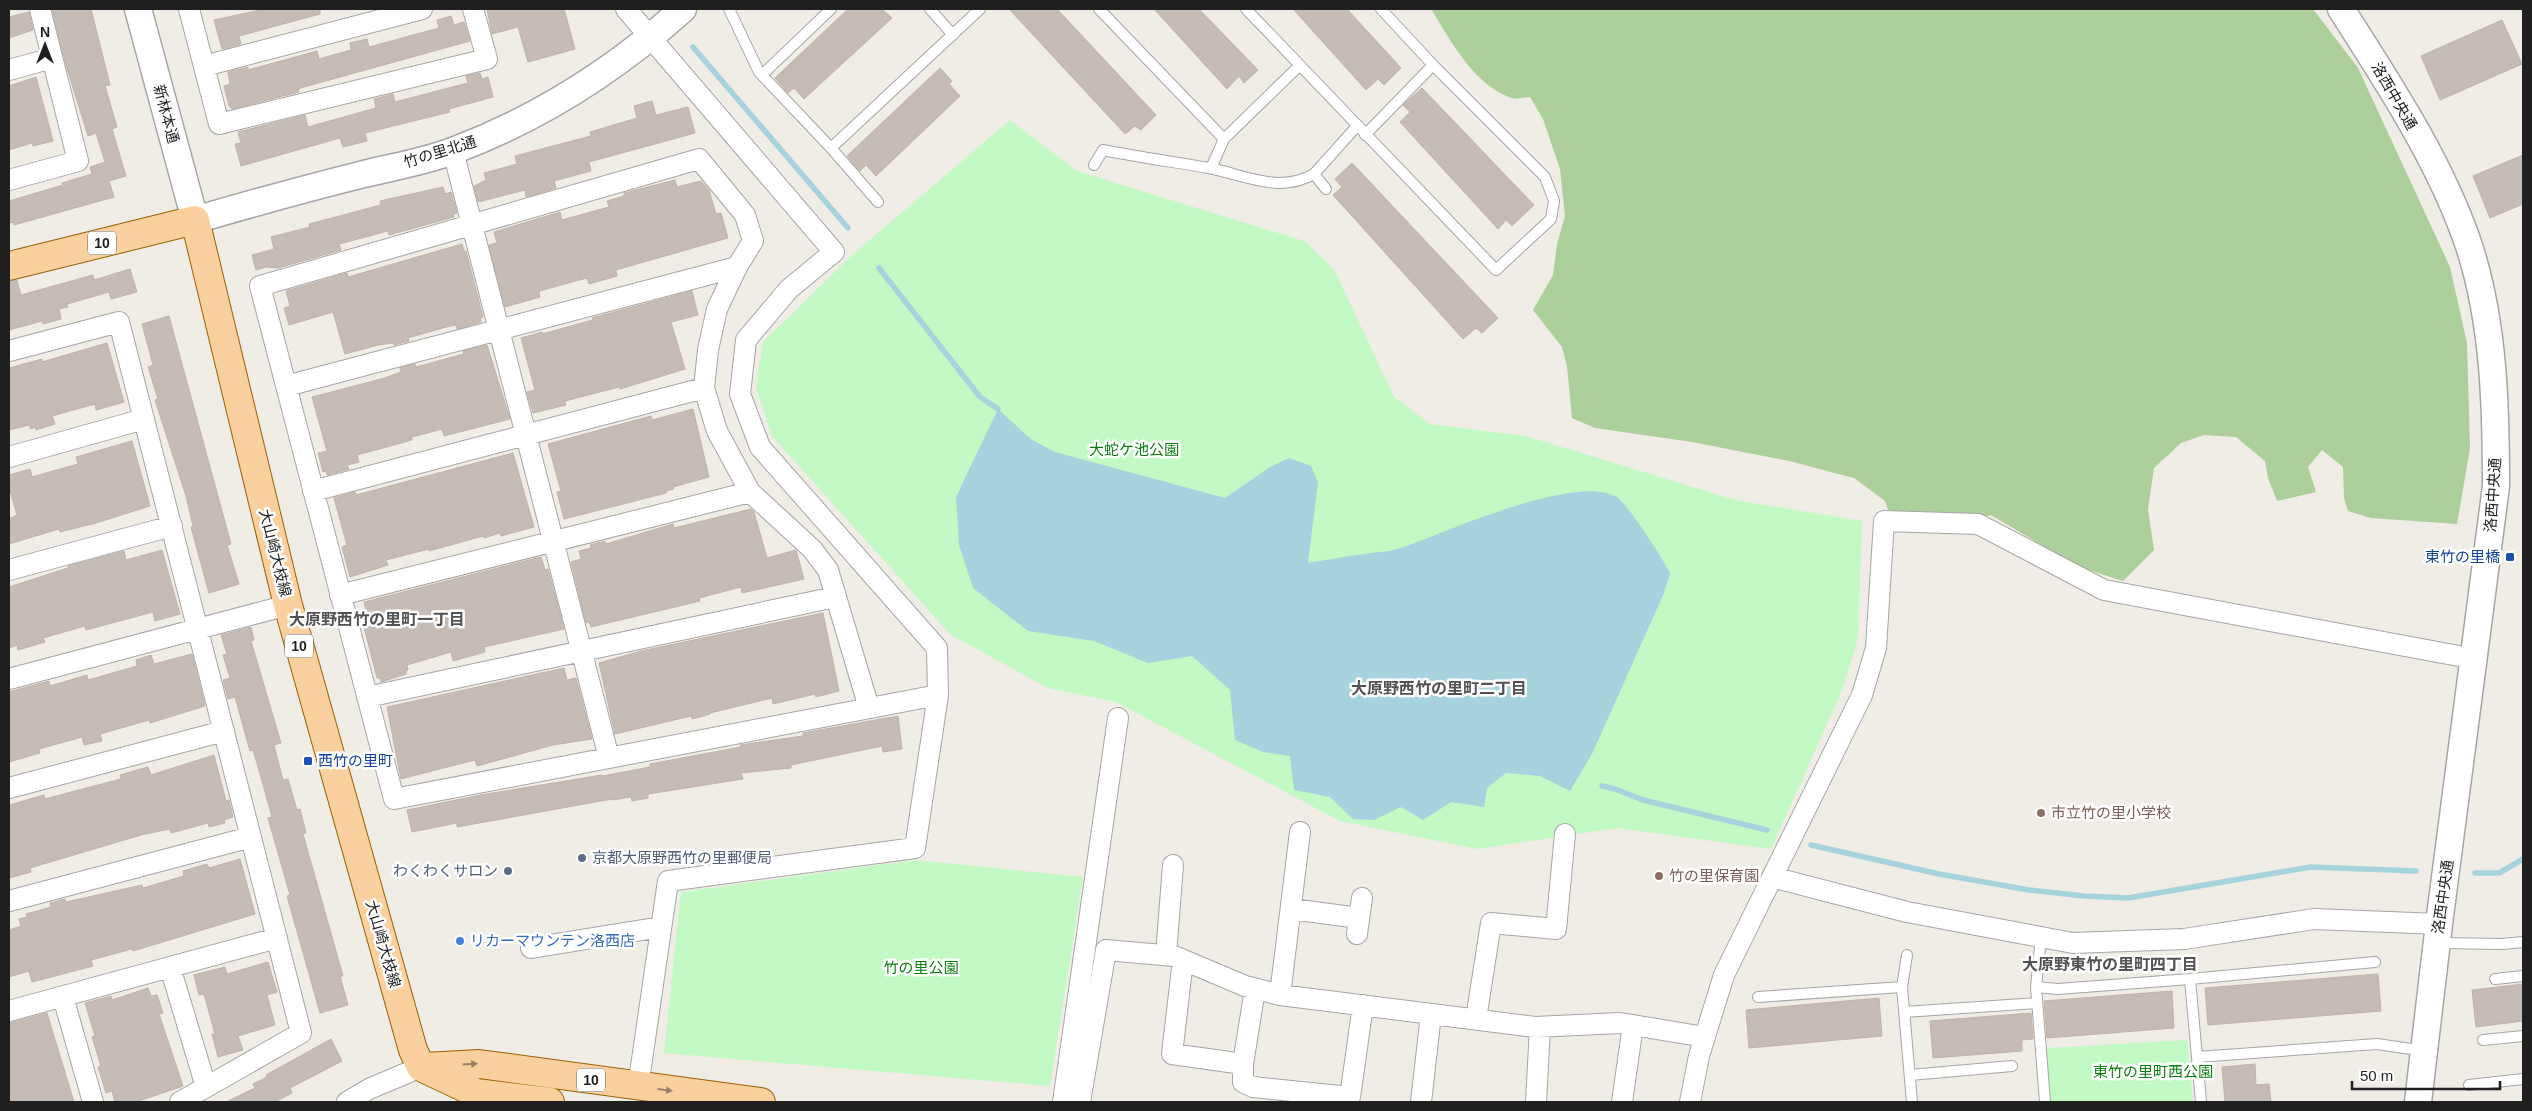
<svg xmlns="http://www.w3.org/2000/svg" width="2532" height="1111" font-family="Helvetica,'Noto Sans JP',sans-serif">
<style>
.forest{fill:#accf9b}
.park{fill:#c3f9c5}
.water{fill:#a6d3dd}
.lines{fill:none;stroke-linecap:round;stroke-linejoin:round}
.stream{stroke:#a6d3dd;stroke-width:5.5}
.building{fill:#c5bcb5;stroke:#c2b2a8}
.service-casing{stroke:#a6a6a6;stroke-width:12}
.minor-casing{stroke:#a6a6a6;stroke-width:22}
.tertiary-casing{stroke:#a6a6a6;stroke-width:29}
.primary-casing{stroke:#9a6001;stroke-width:30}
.service{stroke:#fff;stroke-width:10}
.minor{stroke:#fff;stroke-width:20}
.tertiary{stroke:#fff;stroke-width:26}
.primary{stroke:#fbd09f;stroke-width:28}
.oneway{fill:#988065}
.transit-dot{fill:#1a4fb4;stroke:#fff;stroke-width:2}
.education-dot{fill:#8d6e63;stroke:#fff;stroke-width:2}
.service-dot{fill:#5c6f8a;stroke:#fff;stroke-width:2}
.shop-dot{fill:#3f7fe0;stroke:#fff;stroke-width:2}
.labels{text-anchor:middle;stroke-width:5;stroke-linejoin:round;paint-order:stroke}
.shield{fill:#fff;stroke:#626262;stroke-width:1}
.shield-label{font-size:14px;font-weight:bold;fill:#1f1f1f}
.street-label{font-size:15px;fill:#1f1f1f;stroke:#fff}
.park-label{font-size:15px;fill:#0c7e11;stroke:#fff}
.transit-label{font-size:15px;fill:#164399;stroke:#fff;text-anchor:end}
.education-label{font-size:15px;fill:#785e54;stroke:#fff;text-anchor:start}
.service-label{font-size:15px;fill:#4e5e75;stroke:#fff;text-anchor:start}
.shop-label{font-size:15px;fill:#366cbe;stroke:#fff;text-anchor:start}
.neighbourhood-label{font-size:16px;font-weight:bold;fill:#525252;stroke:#fff}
</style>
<rect width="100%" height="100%" fill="#f0ece6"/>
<path class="forest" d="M1431 9H2313L2358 68 2450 267 2467 343 2470 448 2457 524 2371 518 2348 511 2344 498 2343 467 2322 450 2308 467 2316 492 2277 501 2268 478 2265 461 2236 437 2204 435 2181 443 2154 468 2148 509 2154 550 2123 581 2079 567 1991 515 1977 519 1888 510 1885 501 1854 478 1789 461 1692 442 1595 428 1572 418 1567 366 1562 347 1533 310 1553 275 1557 244 1565 216 1560 169 1543 119 1530 97C1524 97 1516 100 1511 98 1473 84 1451 41 1431 9Z"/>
<path class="park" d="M1010 120 1077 171 1304 241 1334 269 1394 397 1430 424 1526 436 1735 500 1862 521 1858 638 1843 688 1771 849 1617 828 1477 849 1340 821 1116 702 1048 688 951 635 772 436 756 388 763 342 851 256Z
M916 860 1083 877 1050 1086 664 1053 681 892Z
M2187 1040 2193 1102H2048L2047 1048Z"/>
<path class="water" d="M998 409 1032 440 1055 452 1225 498 1270 467 1289 458 1311 466 1318 482 1308 563C1327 560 1346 556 1365 554 1375 552 1388 552 1398 549 1445 533 1572 474 1615 496 1627 502 1663 559 1670 573L1664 593 1592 754 1570 791 1540 776 1506 773 1487 788 1484 807 1451 802 1423 820 1401 807 1374 820 1353 819 1330 797 1294 790 1290 756 1263 752 1235 740 1230 690 1192 656 1148 663 1094 641 1028 631 973 588 959 545 956 497Z"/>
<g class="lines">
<path class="stream" d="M693 47 848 228
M879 268 980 397 998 409
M1602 786 1615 789 1643 800 1767 830
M1811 845 1939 874 2029 890 2084 896 2128 898 2311 867 2416 871
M2475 873H2499L2523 859"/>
</g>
<path class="building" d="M52 9H91L110 85 105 86 117 127 112 129 126 176 109 181 114 197 14 225 13 222 9 223V201L63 185 62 183 92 174 90 167 105 162 96 133 88 136 66 65Z
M265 9H320V14L239 36 241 44 222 49 214 20Z
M487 9H564L575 49 528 62 518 27 492 34Z
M848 9H882L892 18 804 99 794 88 788 93 775 78Z
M1009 9H1057L1156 115 1141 130 1135 126 1125 134Z
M1154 9H1199L1258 70 1244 83 1239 76 1227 89Z
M1293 9H1347L1401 68 1384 85 1378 79 1366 90Z
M29 12 33 30 9 38V17Z
M451 16 454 25 464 22 470 41 304 87 298 89 299 92 232 109 229 106 224 86 230 84 228 72 248 67V70L317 51 319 59 351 50 350 43 367 39 369 47 439 28 437 20Z
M2502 20 2522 64 2440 100 2421 56Z
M940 68 952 81 949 84 960 96 876 176 866 165 860 171 847 156Z
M480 73 482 79 488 77 493 97 449 109 450 112 365 133 367 141 343 147 340 138 241 166 235 144 241 143 238 132 305 115 308 127 376 108 374 99 393 94 395 102 468 83 466 76Z
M36 77 53 141 33 146 32 143 9 150V86Z
M1422 88 1534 205 1512 226 1506 220 1498 229 1400 122 1410 112 1403 105Z
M652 101 656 115 688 107 695 133 589 162 591 171 554 181 556 188 526 197 525 190 478 202 474 186 486 180 484 173 517 164 515 156 591 136 590 132 637 118 634 106Z
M2523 155V204L2490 218 2473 176Z
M1352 163 1498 318 1482 333 1476 328 1463 339 1333 195 1342 187 1335 179Z
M675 180 677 187 701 181 709 190 716 214 721 213 728 238 616 270 617 276 589 284 587 278 539 291 540 297 505 307 489 245 497 243 494 232 560 212 562 220 609 207 607 201 624 196V193Z
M443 187 445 194 451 192 457 213 453 214 454 217 389 235 388 231 339 244 341 250 278 268 266 267 256 270 252 255 274 249 271 237 310 227 309 224 381 205 380 201Z
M462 244 464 251H466L483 317 480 318 481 322 457 329 456 325 450 326 411 337 408 338 409 341 394 345 393 343 378 345 345 354 333 312 289 325 284 308 290 306 286 291 347 273 348 277Z
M130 269 137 292 111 299 109 292 67 304 68 307 59 309 61 319 43 324 42 321 9 330V281L17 280 21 295 93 275 94 280Z
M692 291 698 315 671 322 685 369 620 389 619 387 565 401 566 405 533 413 527 392 535 390 521 338 542 332V334L593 320 592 318Z
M169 316 231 544 227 545 239 584 209 593 191 527 193 526 186 496 155 400 158 399 148 367 153 365 142 324Z
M107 343 124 402 96 410 95 404 52 416 55 424 36 430 35 427 31 429 29 425 9 430V368L42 359V362Z
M487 345 510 419 444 436 442 429 412 437V440L357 455 359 462 347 465 349 469 327 475 326 471 323 472 318 453 327 451 312 397 385 378 401 372 400 368 415 364 416 367 464 354 463 351Z
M693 409 709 477 673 487 674 489 666 491V493L564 519 557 492 561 491 548 444 651 416 652 420Z
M132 441 150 506 96 523 60 532 59 529 9 544V519L17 515 9 487V475L30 469 32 477 78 464 76 457Z
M513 453 534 527 501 536 500 533 484 538 483 536 429 551V549L386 560 388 565 350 577 342 547 347 545 334 498 355 492 356 495Z
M751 509 754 512 767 558 796 550 804 579 742 593 741 587 699 598 700 601 591 627 589 622 586 623 571 562 581 559 579 551 591 548 590 545 605 541 606 544 673 524 674 528Z
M162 550 180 614 155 621 153 612 86 630 85 626 43 638 45 642 18 650 17 645 9 648V587L68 568V566L124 551 126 560Z
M541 557 545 570 548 569 564 629 484 647 485 652 453 661 451 652 407 665 408 670 406 671V674L381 682 380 678H377L362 619 368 618 364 602Z
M823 613 839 691 816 697 815 694 773 704 772 698 710 713V714L700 717 692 719 691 716 615 734 599 663 641 651Z
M251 627 254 640 251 641 281 743 274 745 283 780 288 779 297 810 300 809 306 833 303 834 343 976H340L348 1005 320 1013 287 896 290 895 268 818 272 817 260 774 253 750 250 751 235 697 228 699 223 680 230 678 223 655 227 654 221 635Z
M192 654 205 706 150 723 149 720 100 734 102 741 84 745 82 737 39 749 40 753 9 762V692L49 681 50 686 87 675 88 680 137 666 136 660 151 655 154 664Z
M564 668 567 680 576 678 592 739 553 745 477 766 475 760 401 779 387 707Z
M898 716 902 749 883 752 882 746 791 765V768L741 773 743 779 648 794V798L632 801 631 797 612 800V799L457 827V823L412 832 407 810 481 795 602 775 603 776 650 767V764L741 747 740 745 803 736V733Z
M214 755 226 801 229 800 233 817 224 820 225 823 209 827 208 823 171 833 170 829 141 835 30 868 31 872 9 878V805L44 795 45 799 75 791 121 779 120 775 148 767 151 775Z
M240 859 255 914 133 951 132 949 91 960 93 966 32 982 29 971 9 977V930L21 926 19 919 27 917 26 914 51 907 50 903 65 899 66 902 142 885 143 888 184 876 183 871 207 864 209 868Z
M268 962 277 992 267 995 275 1025 238 1036 243 1050 218 1057 212 1034H215L204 994 199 995 194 975 225 967 227 974Z
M2378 974 2381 1011 2208 1025 2205 988Z
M2523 984V1021L2476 1027 2472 990Z
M148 988 151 996 157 995 163 1013 159 1014 183 1086 136 1102H115L112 1091 106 1093 98 1067 101 1066 92 1037 95 1036 85 1003 111 996 112 1000Z
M2172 991 2174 1028 2047 1038 2044 1001Z
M1879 998 1882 1036 1749 1048 1746 1010Z
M47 1013 74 1102H9V1023Z
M2031 1013 2033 1039 2022 1040V1051L1933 1058 1930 1021Z
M331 1039 342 1061 290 1088 292 1093 275 1102H226L255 1088 253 1084 267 1077 266 1075Z
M2255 1064 2256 1085 2269 1084 2271 1102H2225L2222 1067Z"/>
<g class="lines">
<g class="service-casing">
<path id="service" d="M729 9 759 72 831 148 878 202
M930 9 953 35
M1099 9 1224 139 1299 66
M1246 9 1496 270 1551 219 1554 201 1545 177 1433 65 1381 9
M762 75 831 9
M1365 135 1433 65
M831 148 980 9
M1094 165 1103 150C1138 157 1174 162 1209 168 1245 175 1279 194 1314 174
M1211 168 1224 139
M1326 189 1314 174 1357 126
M2041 937 2036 987 2045 1102
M2438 943 2502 944 2523 942
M1907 955 1902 987 1912 1102
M2190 979 2201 1102
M2495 979 2523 976
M2036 987 2058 989 2190 979 2375 962
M1758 997 1902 987
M1904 1012 2037 1003
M2483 1040 2523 1036
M2197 1057 2377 1044 2424 1051
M1910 1075 2012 1066
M2469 1085 2523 1079"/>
</g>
<g class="minor-casing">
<path id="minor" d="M189 9 219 124 487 59 473 9
M626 9 834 252 789 289 746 340 740 394 760 447 937 648 938 695 915 848 668 881 638 1087
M204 66 422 9
M9 70 52 58
M453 151 609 758
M9 180 78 161 40 9
M9 351 119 322 301 1033 180 1102
M286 386 737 267
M9 457 144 419
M313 491 704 388
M9 570 172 526
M340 595 750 492
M9 679 288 605
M367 697 835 597
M869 708 828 570 812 549 750 492 717 431 704 388 708 350 717 309 737 267 753 241 745 215 699 159 260 286 394 799 938 695
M9 788 224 731
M1772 877 1907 912 2073 943 2184 939 2314 919 2439 924
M9 901 251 837
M1291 909 1359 918
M1357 934 1362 898
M531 948 661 927
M1166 955 1173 865
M1183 960 1172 1054 1243 1064 1255 989
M170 967 206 1087
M1280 995 1300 832
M63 997 93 1102
M9 1011 277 938
M1476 1019 1491 923 1556 929 1565 834
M1243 1064V1082L1253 1087 1350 1097 1363 1005
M347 1102 369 1089 421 1067
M1063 1102 1118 718
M1080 1102 1106 950 1174 956 1245 986 1280 995 1535 1027 1620 1023 1705 1037
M1421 1102 1431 1014
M1536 1102 1540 1027
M1622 1102 1633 1025
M1690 1102 1699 1056 1724 975 1862 695 1876 648 1884 521 1978 524 2104 590 2475 659"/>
</g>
<g class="tertiary-casing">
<path id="tertiary" d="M138 9 195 220C250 204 304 189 360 175 391 167 425 162 455 150 540 118 616 69 683 9
M2341 9C2389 84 2442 164 2470 249 2494 325 2496 407 2496 486L2439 924 2418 1102"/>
</g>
<g class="primary-casing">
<path id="primary" d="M9 266 195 220 288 605 413 1050 421 1067 476 1093 550 1102
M425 1067 479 1064 761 1102"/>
</g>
<use href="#service" class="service"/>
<use href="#minor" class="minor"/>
<use href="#tertiary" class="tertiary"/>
<use href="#primary" class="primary"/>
</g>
<defs><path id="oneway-solid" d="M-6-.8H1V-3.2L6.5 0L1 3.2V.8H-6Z" transform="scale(1.25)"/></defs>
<g class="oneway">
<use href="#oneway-solid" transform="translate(470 1064) rotate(-3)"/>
<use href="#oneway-solid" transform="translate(665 1090) rotate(7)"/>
</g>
<g class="transit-dot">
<rect x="2505" y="552" width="10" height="10" rx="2.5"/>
<rect x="303" y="756" width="10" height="10" rx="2.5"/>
</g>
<g class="education-dot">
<circle cx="2041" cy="813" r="5"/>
<circle cx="1659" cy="876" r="5"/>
</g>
<g class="service-dot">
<circle cx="582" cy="858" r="5"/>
<circle cx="508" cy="871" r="5"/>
</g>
<circle class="shop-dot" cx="460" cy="941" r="5"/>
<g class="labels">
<g class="shield">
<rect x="88" y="231.5" width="28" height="23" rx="4"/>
<rect x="285" y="634.5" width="28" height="23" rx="4"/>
<rect x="577" y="1068.5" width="28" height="23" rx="4"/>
</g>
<g class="shield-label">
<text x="102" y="248">10</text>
<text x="299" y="651">10</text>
<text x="591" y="1085">10</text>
</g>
<g class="street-label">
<text transform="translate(2394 96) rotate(60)" y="5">洛西中央通</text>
<text transform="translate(166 114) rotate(75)" y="5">新林本通</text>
<text transform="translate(440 152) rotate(-17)" y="5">竹の里北通</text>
<text transform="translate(2493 495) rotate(-86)" y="5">洛西中央通</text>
<text transform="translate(275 553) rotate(76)" y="5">大山崎大枝線</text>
<text transform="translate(2443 897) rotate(-82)" y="5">洛西中央通</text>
<text transform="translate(383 944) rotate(74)" y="5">大山崎大枝線</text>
</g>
<g class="park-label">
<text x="1134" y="455">大蛇ケ池公園</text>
<text x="921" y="973">竹の里公園</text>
<text x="2153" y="1077">東竹の里町西公園</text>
</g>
<g class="transit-label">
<text x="2500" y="562">東竹の里橋</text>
<text x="318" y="766" text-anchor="start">西竹の里町</text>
</g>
<g class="education-label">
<text x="2051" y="818">市立竹の里小学校</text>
<text x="1669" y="881">竹の里保育園</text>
</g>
<g class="service-label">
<text x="592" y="863">京都大原野西竹の里郵便局</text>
<text x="498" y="876" text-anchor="end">わくわくサロン</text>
</g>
<g class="shop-label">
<text x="470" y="946">リカーマウンテン洛西店</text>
</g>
<g class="neighbourhood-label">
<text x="377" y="625">大原野西竹の里町一丁目</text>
<text x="1439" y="694">大原野西竹の里町二丁目</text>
<text x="2110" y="970">大原野東竹の里町四丁目</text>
</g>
</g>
<rect width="2532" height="1111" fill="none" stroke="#1f1f1f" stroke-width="20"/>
<g transform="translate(45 45)" stroke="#ffffff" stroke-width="4" paint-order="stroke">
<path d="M0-4L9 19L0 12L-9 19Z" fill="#1f1f1f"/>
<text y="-8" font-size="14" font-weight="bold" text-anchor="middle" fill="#1f1f1f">N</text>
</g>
<path d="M2352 1081v8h148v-8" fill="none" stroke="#1f1f1f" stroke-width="2.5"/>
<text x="2360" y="1081" font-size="15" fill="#1f1f1f" stroke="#ffffff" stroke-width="4" paint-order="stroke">50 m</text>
</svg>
